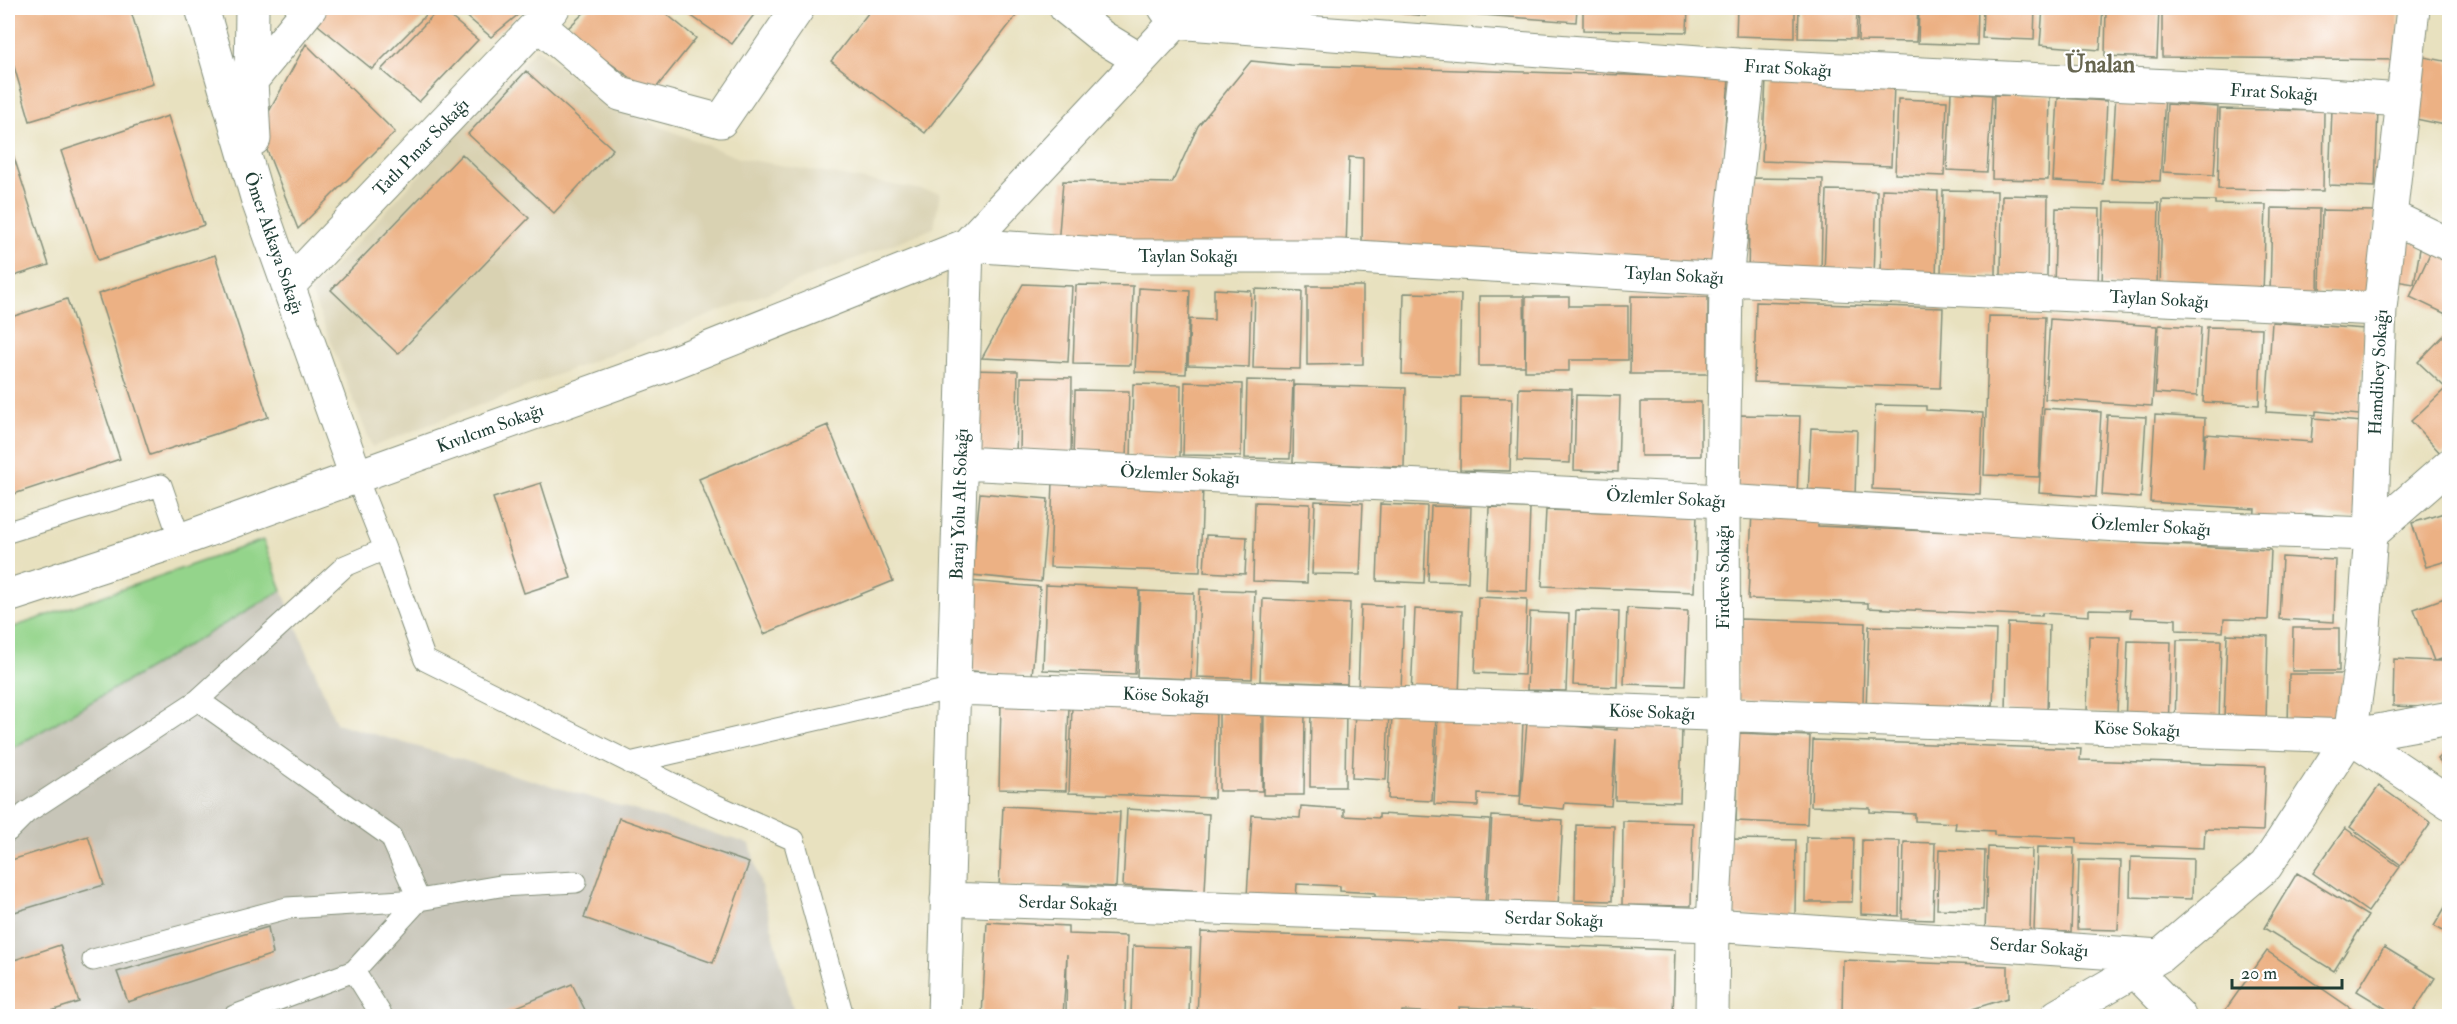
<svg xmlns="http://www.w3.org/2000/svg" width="2457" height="1024" font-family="'IM FELL Double Pica',serif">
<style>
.built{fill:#d9d2b2}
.industrial{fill:#c7c5b8}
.green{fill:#94d48b;stroke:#5a8860;stroke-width:1.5}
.building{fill:#ecb184}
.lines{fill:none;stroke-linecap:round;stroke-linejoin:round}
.service-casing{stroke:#848f7a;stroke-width:23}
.minor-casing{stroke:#848f7a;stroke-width:35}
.service{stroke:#fff;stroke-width:21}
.minor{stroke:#fff;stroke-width:33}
.labels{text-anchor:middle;stroke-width:4.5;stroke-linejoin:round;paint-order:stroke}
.street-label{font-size:18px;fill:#1f3d34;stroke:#fff}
.district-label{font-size:24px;font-weight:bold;fill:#676650;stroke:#fff}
</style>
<rect width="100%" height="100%" fill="#fff"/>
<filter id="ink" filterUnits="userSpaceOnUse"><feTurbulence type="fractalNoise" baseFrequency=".0167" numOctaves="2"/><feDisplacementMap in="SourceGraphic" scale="12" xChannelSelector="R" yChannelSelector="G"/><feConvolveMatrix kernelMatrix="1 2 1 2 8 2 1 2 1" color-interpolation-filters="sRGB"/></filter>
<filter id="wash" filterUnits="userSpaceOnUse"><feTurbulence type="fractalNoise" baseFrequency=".008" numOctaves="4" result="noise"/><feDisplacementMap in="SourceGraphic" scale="24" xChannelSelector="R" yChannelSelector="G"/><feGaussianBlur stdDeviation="1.35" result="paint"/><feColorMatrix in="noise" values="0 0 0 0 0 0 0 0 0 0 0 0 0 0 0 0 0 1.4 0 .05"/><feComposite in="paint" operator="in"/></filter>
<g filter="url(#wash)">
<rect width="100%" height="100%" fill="#e8e1bf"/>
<path class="built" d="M537 48 604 104 739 158 940 193 934 228 372 447 311 292Z"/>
<path class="industrial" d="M282 590 336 723 750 844 795 1016H8V751Z"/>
<path class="green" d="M263 540 282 590 8 751V629Z"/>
<g id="blocks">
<path class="building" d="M8 8H130L153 84 30 121 8 46Z
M325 8H433L372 69 313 21Z
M440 8 478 40 419 102 381 70Z
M457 8H526L491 37Z
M589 8H659L696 38 652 93 565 31Z
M680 8H759L732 44Z
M872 8H1015L1020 11 925 133 831 61Z
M1347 8H1426V16Z
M1429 8H1469L1468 14 1429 11Z
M1472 8H1577L1576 22 1471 14Z
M1583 8H1688L1687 32 1583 30Z
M1737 8H1795V38L1736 36Z
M1799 8H1857L1856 39 1798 38Z
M1859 8H1918L1916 42 1858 41Z
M1919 8H1978L1977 45 1918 43Z
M1983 8H2035L2034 40 1982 38Z
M2043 8H2103L2100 50 2040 45Z
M2106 8H2159L2157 58 2105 56Z
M2162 8H2398V60L2162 57Z
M306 44 395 132 298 229 259 130Z
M2419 56 2450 62V126L2406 117Z
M1251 61 1291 65 1729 78 1714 267 1362 246 1363 158 1349 157 1346 248 1058 246 1063 181 1172 183 1198 126Z
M526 71 613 149 554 213 468 134Z
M1766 79 1894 84 1891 166 1762 161Z
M1951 92 1992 95 1987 172 1947 170Z
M2116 93 2165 96 2160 181 2111 179Z
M1994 95 2050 96 2048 180 1992 179Z
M2058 98 2107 101 2103 184 2053 181Z
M1898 99 1947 101 1944 176 1895 174Z
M2167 104 2218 107 2214 175 2163 172Z
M2220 109 2324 111 2323 191 2218 189Z
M2332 109 2378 110 2375 187 2329 185Z
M168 116 204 225 98 260 61 151Z
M8 139 49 265 8 278Z
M462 154 529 218 398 354 331 290Z
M1750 178 1823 179 1821 275 1748 274Z
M1882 189 1938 191 1936 280 1881 279Z
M1827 190 1877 191 1874 276 1824 274Z
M1943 190 1997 191 1996 275 1941 274Z
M2002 195 2048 196 2047 277 2001 276Z
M2162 200 2215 201V204L2266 205 2263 294 2160 289Z
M2104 202 2159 203 2157 288 2102 286Z
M2056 208 2100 209 2098 288 2054 287Z
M2272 208 2319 209 2318 296 2270 295Z
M2322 210 2375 211 2373 293 2320 292Z
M2396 239 2421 243 2414 284 2389 280Z
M2432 249 2450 258V316L2410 297Z
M215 255 268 417 150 455 98 294Z
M1023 284 1072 286 1068 362 982 358Z
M1076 285 1133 286 1131 365 1073 364Z
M1307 286H1363V364L1307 365Z
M1139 288 1190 291 1186 374 1135 372Z
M1214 289 1251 291 1249 367 1188 365 1190 319 1214 320Z
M1255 289 1302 291 1300 369 1253 368Z
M1404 293 1461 294 1459 376 1402 374Z
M1479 296H1524L1525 366H1479Z
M1631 296 1708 297V374H1630Z
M1526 297H1569V306H1628V360H1569V371H1525Z
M67 299 120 459 8 496V318Z
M1756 302 1943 308 1940 388 1754 382Z
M1989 316 2045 317 2039 477 1984 475Z
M2050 319 2157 326 2152 406 2045 399Z
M2272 322 2365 329 2359 415 2316 411V415L2266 412Z
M2159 325 2201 327 2197 396 2155 393Z
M2207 327 2262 328 2259 405 2203 402Z
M2450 329V392L2418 362Z
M968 370 1018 371 1016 458 966 456Z
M1021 377 1072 378 1071 458 1020 456Z
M1247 380 1293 381 1290 459 1245 458Z
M1185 382 1242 384 1241 456 1183 455Z
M1133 384 1181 385 1180 459 1131 458Z
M1294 385 1406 388 1404 467 1293 463Z
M1519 388 1572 389 1570 463 1517 461Z
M1075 390 1129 391 1127 460 1073 459Z
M2444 390 2450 396V448L2442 455 2411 421Z
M1576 395 1620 396 1618 472 1574 470Z
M1461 397 1512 398 1510 471 1460 470Z
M1641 402H1701V456H1641Z
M1875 405 1926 406V410L1983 413 1980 494 1872 489Z
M2044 408 2101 412 2096 497 2039 493Z
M1738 415 1800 416 1797 498 1736 496Z
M2107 415 2146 417 2141 498 2102 495Z
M2155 415 2205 418 2203 469 2206 434 2311 442 2313 418 2363 422 2355 518 2306 514 2304 528 2254 523 2255 509 2150 502Z
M828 425 893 581 764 634 699 479Z
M1811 428 1857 430 1855 497 1808 495Z
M1053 481 1203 486 1200 572 1050 567Z
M541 483 571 578 524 593 493 498Z
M980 493 1048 499 1041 582 972 575Z
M1315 501 1363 503 1360 575 1312 574Z
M1255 502 1310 504 1307 583 1253 581Z
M1380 504 1427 506 1424 583 1377 581Z
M1431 506 1471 507 1468 582 1428 581Z
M1489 507 1530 508 1527 591 1486 590Z
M1546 510 1697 515 1694 592 1542 586Z
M1752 511 1818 514V526L2134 540 2133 543 2271 550 2268 620 2224 619 2223 632 2176 630V619L2130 617 2131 610 2089 609V616L2042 613V616L1868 608V603L1748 599Z
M2447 512 2450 519V560L2426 567 2412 523Z
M1206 535 1247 537 1245 574 1204 572Z
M2282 557 2336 560 2334 622 2279 619Z
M969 581 1040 587 1032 676 961 670Z
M1046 585 1139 589 1135 674 1043 670Z
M1200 589 1255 591 1252 679 1197 677Z
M1140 591 1194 593 1191 679 1137 677Z
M2450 596V657L2434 661H2450V708L2393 706 2394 659 2434 661 2414 609Z
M1478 597 1527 599 1524 675 1475 673Z
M1263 599 1350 603 1347 684 1260 681Z
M1361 605 1404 607 1401 692 1358 691Z
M1627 608 1688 611 1685 686 1624 684Z
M1415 609 1462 611 1459 696 1411 694Z
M1576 610 1619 611 1617 687 1573 685Z
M1530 612 1569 614 1566 691 1527 690Z
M1740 619 1865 623 1863 704 1737 699Z
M2008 623 2049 625 2047 713 2006 711Z
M1869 626 1996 630 1993 706 1950 705V708H1866Z
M2293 628H2339V671H2292Z
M2227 634 2268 636 2266 721 2224 719Z
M2089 636 2120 637 2117 713 2087 712Z
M2177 640H2221L2219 725H2175Z
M2128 641 2171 642 2168 730 2125 728Z
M2289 674H2343L2342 728H2288Z
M1001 703 1069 705 1066 791 999 789Z
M1072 706 1216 711 1214 798 1069 793Z
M1311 708H1346L1345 787H1310Z
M1219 710H1262V791H1219Z
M1355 710 1389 711 1386 780 1352 778Z
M1264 711 1305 712 1304 795H1263Z
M1392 713 1436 715 1432 801 1388 799Z
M1438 716 1523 720 1520 796 1478 794V806L1434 804Z
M1527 722 1617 730V727L1682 728 1680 802 1615 800 1616 739 1611 806 1565 803 1564 809 1520 805Z
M1739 733 1810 736 1807 824 1736 821Z
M1813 740 2081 749 2080 760 2266 766 2263 831 2205 829 2204 848 2077 843V838L1994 835V831L1955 829 1956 823 1915 821V814L1870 812V808L1811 806Z
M2450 746V772L2437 759Z
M2379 786 2431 823 2401 865 2350 827Z
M1003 806 1120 812 1116 887 1063 884 1062 890 999 886Z
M1301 806 1344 809V816L1379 818V814L1490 820 1485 904 1375 898V893L1340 891V886L1297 884 1296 899 1247 896 1252 815 1300 818Z
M1127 809 1209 814 1205 891 1123 886Z
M1492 816 1563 820 1558 906 1487 903Z
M619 818 749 863 713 963 584 918Z
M1623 821 1693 823 1691 906 1622 905Z
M1576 825 1614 826 1612 901 1575 900Z
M2345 828 2400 867 2368 912 2313 873Z
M88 836 104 885 8 914V861Z
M1806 837 1854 838 1852 902H1805Z
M1730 839 1796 840 1795 916 1728 915Z
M1862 840 1900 841 1899 916 1861 914Z
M1904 842 1935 843 1933 920 1902 919Z
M1988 847 2032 849 2030 933 1985 932Z
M2037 847 2074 848 2071 932 2034 931Z
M1939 849 1985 851 1983 910 1937 909Z
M2131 857 2193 859 2192 899 2130 897Z
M2079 860 2121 861 2118 930 2077 929Z
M2297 873 2368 916 2334 971 2264 928Z
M2450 899V935L2434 926Z
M987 922 1068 926V934L1127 936 1125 1016H1066L1067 954 1063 1016H982Z
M268 927 273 954 128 1002 117 972Z
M1201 932 1675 950 1673 1015 1588 1012V1016H1537V1010L1459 1007 1460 1014 1402 1011 1401 1016H1197Z
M60 945 79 1002 35 1016H8V962Z
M1133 946 1191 948 1189 1016H1131Z
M2384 947 2435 978 2411 1016H2398L2357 991Z
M2267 951 2362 1016H2221Z
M1843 960 2008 966V998L1950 1016H1842Z
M572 984 588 1016H495Z"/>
</g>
</g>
<g filter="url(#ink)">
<use href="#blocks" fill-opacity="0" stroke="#848f7a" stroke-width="1.5"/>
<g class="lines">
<g class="service-casing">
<path id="service" d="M356 476 385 549 425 660 709 802 794 840 843 1016
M8 532 161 485 180 540
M198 700 391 837 419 900
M630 763 954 688
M8 831 26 813 198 700 345 566 385 549
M93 960 287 908 419 900 500 886 576 882
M354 971 382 1016
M234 1016 354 971 419 900"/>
</g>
<g class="minor-casing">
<path id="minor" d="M202 8 258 201 356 476
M252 8 251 81 254 139
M1066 8 1102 37 1140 60
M1165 8 1175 22 1738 65 2253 90 2402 100
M538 24 620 94 721 121 798 8
M251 81 310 8
M2390 216 2450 245
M288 286 553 8
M961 463 1723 501 2136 526 2371 534
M2371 534 2450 465
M8 596 180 540 667 365 967 245 1128 256H1340L1726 279 2380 309
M954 688 2350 736 2450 718
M2350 736 2450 803
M947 899 1713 925 2160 956
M2134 970 2179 1016
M944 1016 967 245 1189 8
M1712 1016 1713 925 1724 715 1723 501 1726 279 1749 66
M2057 1016 2160 956 2266 866 2350 736 2362 654 2371 534 2380 309 2413 8"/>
</g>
<use href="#service" class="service"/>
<use href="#minor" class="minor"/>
</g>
</g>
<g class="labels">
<g class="street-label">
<text transform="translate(1788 68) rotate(3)" y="6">Fırat Sokağı</text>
<text transform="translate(2274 92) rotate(3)" y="6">Fırat Sokağı</text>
<text transform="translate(421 147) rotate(-46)" y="6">Tatlı Pınar Sokağı</text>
<text transform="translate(274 243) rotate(71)" y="6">Ömer Akkaya Sokağı</text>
<text x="1188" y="262">Taylan Sokağı</text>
<text transform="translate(1674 275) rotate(3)" y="6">Taylan Sokağı</text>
<text transform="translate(2159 299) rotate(3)" y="6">Taylan Sokağı</text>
<text transform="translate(2378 372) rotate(-87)" y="6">Hamdibey Sokağı</text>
<text transform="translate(490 428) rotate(-20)" y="6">Kıvılcım Sokağı</text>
<text transform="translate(1180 474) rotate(3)" y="6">Özlemler Sokağı</text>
<text transform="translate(1666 498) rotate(3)" y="6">Özlemler Sokağı</text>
<text transform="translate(959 504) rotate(-88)" y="6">Baraj Yolu Alt Sokağı</text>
<text transform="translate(2151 526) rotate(3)" y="6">Özlemler Sokağı</text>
<text transform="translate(1723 577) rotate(-90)" y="6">Firdevs Sokağı</text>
<text transform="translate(1166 695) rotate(2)" y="6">Köse Sokağı</text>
<text transform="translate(1652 712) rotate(2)" y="6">Köse Sokağı</text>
<text transform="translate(2137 729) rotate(2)" y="6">Köse Sokağı</text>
<text transform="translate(1068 903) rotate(2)" y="6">Serdar Sokağı</text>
<text transform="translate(1554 919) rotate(2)" y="6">Serdar Sokağı</text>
<text transform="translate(2039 947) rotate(4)" y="6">Serdar Sokağı</text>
</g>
<g class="district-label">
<text x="2100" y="72">Ünalan</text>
</g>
</g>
<rect width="2457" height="1024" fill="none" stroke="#fff" stroke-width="30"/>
<path d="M2232 979v9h110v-9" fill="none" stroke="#1f3d34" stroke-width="3"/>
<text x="2241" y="979" font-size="18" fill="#1f3d34" stroke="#ffffff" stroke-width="4.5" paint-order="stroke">20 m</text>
</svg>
